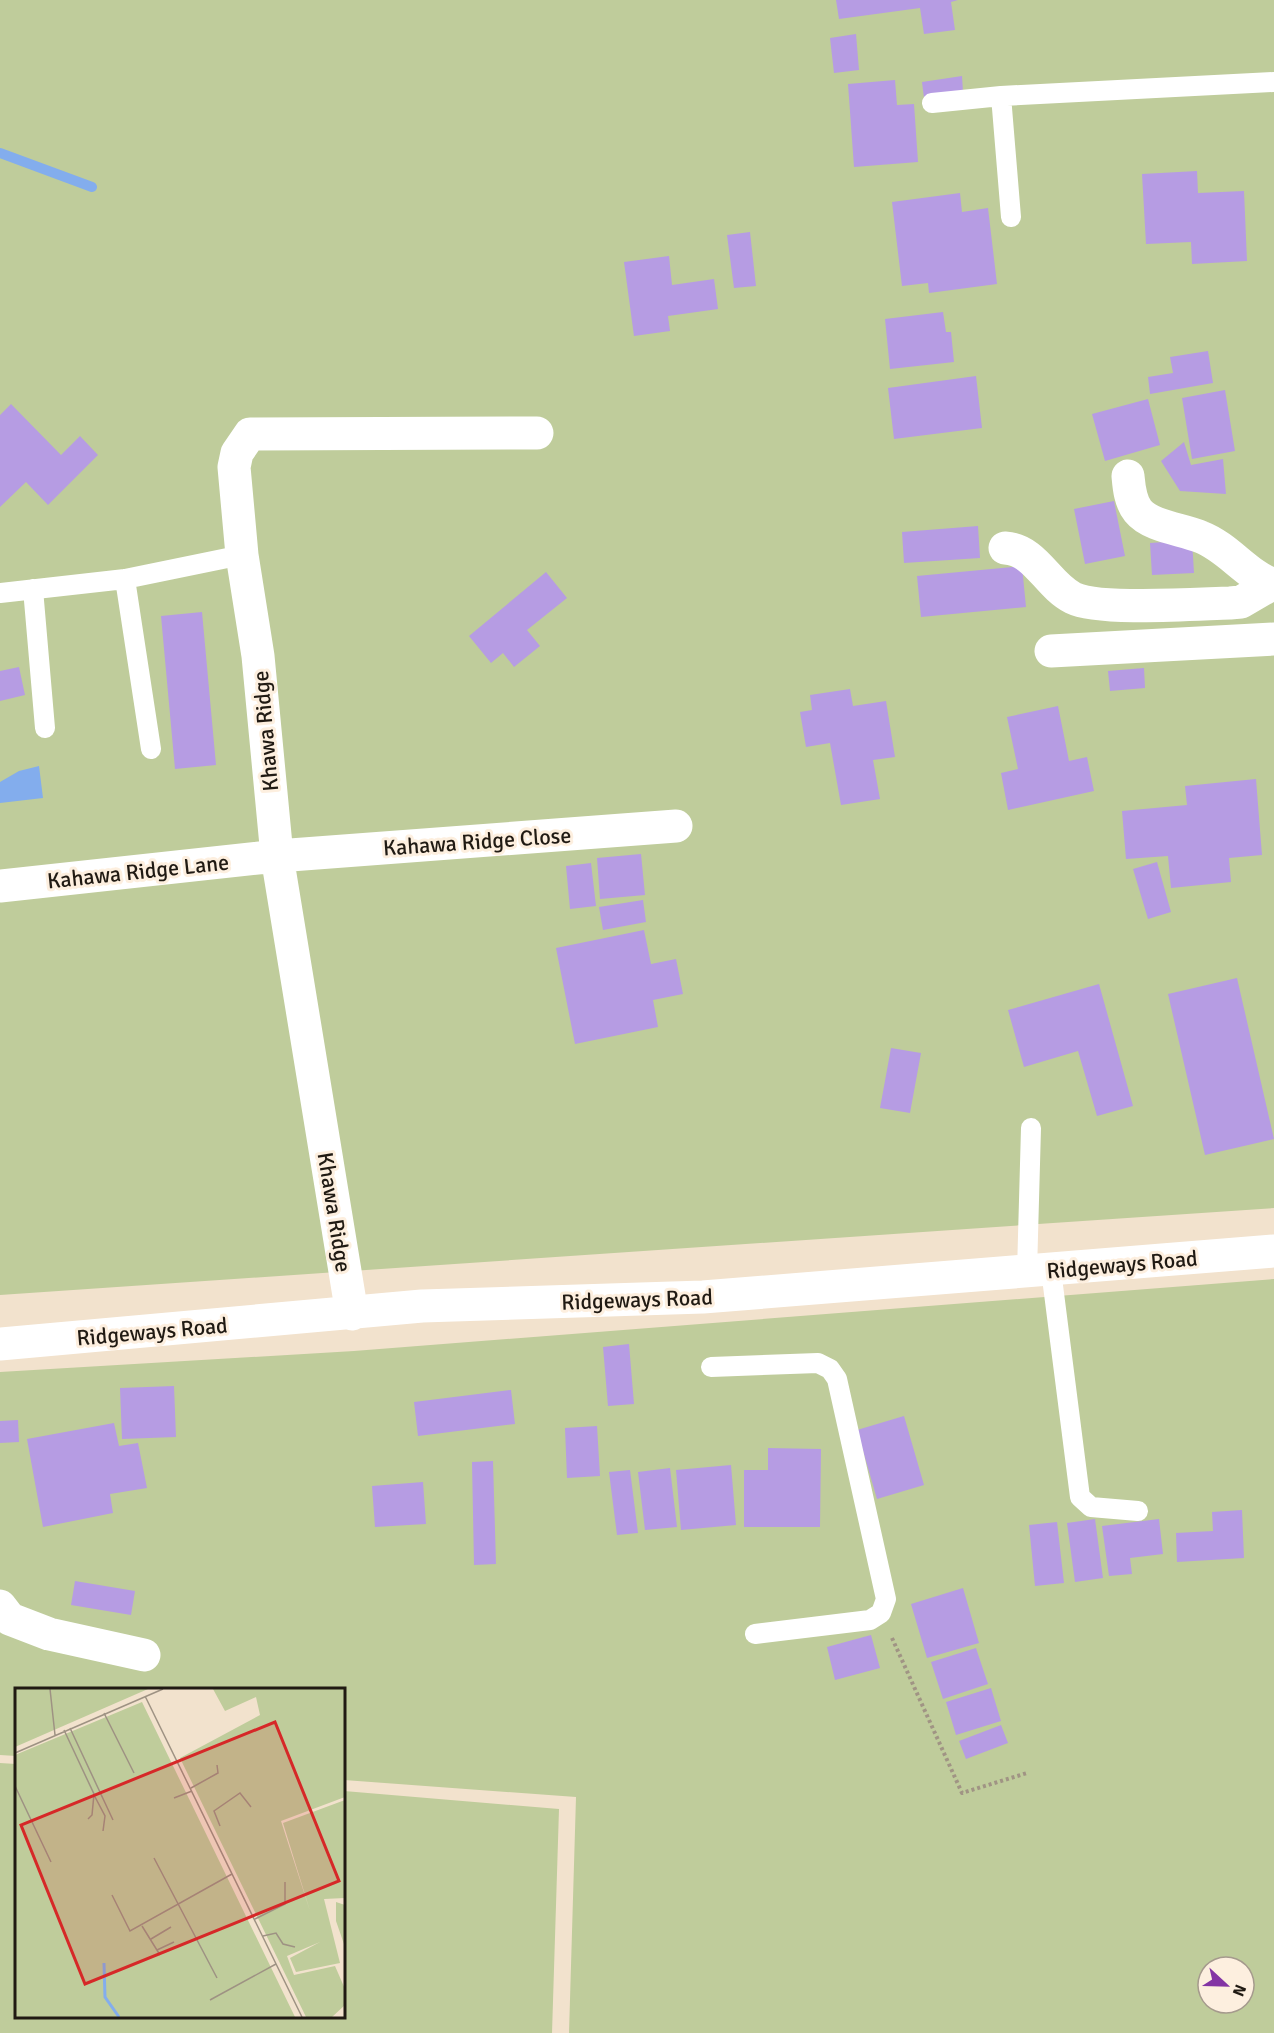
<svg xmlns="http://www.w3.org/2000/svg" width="1274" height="2033" font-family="Signika,sans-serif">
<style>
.green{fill:#bfcc9b;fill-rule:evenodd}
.water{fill:#83aded}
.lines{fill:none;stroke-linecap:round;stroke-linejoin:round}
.stream{stroke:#83aded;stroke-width:10}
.building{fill:#b69ce3}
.path{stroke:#a09484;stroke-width:4;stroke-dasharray:3 3;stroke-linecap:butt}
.service{stroke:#fff;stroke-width:20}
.minor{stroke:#fff;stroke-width:33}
.labels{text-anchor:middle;stroke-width:6;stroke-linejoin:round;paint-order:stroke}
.street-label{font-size:22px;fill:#201a13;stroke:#fdefdf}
.inset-river{fill:none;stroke:#83aded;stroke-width:3}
.inset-road{fill:none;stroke:#9e9283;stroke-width:1.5}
.view{fill:#d62828;fill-opacity:0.15;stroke:#d62828;stroke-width:3}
.inset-edge{fill:none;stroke:#201a13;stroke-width:3}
</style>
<rect width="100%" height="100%" fill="#f2e2cd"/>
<path class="green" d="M0 0H1274V1208L0 1295Z
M1274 1279V2033H569L576 1797 344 1780V1690H16V1756L0 1755V1372L354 1351ZM1208 1967H1244V2003H1208Z
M0 1763 16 1764V2016H344V1791L559 1809 552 2033H0Z"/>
<path class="water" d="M39 766 43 798 0 803V782L19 771Z"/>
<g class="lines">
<path class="stream" d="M0 153 92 187"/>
</g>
<path class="building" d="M836 0H958L951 2 955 30 924 34 920 8 839 19Z
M856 34 859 70 834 73 830 38Z
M962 76 963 92 924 98 922 82Z
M895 80 897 105 914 104 918 162 854 167 848 84Z
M1197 171 1198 193 1244 191 1247 261 1192 264 1191 242 1146 244 1142 174Z
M960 193 962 212 988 208 997 284 929 293 928 283 902 286 892 202Z
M750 232 756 286 734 288 727 235Z
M669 256 672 285 714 279 718 309 668 316 670 331 634 336 624 262Z
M943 312 946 332H951L954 362 890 369 885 319Z
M1208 351 1213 383 1150 394 1148 377 1173 373 1170 357Z
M976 376 982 428 894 439 888 388Z
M1225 390 1235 451 1192 459 1182 398Z
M1148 399 1160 445 1105 461 1092 414Z
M11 404 61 455 80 436 98 455 48 505 26 482 0 507V415Z
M1184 442 1191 465 1223 459 1226 494 1180 491 1161 461Z
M1114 501 1125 556 1085 564 1074 509Z
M978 526 980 558 904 563 902 532Z
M1192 540 1194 573 1152 575 1150 543Z
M1022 566 1026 607 921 617 917 576Z
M546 572 567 598 527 630 540 646 514 667 503 653 491 663 469 636Z
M202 612 216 765 175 769 161 616Z
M19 667 25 695 0 701V671Z
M1144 668 1145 688 1110 691 1108 671Z
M850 689 853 706 886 701 895 757 873 760 880 799 841 805 830 743 806 747 800 712 812 710 810 695Z
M1058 706 1069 761 1087 757 1094 791 1008 810 1001 773 1018 769 1007 717Z
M1256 779 1262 855 1229 858 1231 882 1171 888 1168 856 1126 859 1122 811 1187 805 1185 786Z
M641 854 645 895 600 899 597 858Z
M1157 862 1171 912 1148 919 1133 869Z
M591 863 596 906 570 909 566 866Z
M643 900 646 922 603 930 599 907Z
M644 930 651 964 676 959 683 994 653 1000 658 1027 575 1044 556 948Z
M1237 978 1274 1139 1205 1155 1168 994Z
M1099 984 1133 1106 1097 1116 1078 1051 1024 1067 1008 1010Z
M891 1048 921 1053 910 1113 880 1108Z
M629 1344 634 1404 608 1406 603 1347Z
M174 1386 176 1437 122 1439 120 1388Z
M511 1390 515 1424 418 1436 414 1402Z
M904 1416 924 1485 877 1499 857 1430Z
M18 1420 19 1442 0 1443V1421Z
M114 1423 119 1446 138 1443 147 1488 110 1494 113 1513 43 1527 27 1439Z
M597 1426 600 1476 567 1478 565 1428Z
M768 1448 821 1449 820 1527H744V1470H768Z
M493 1461 496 1564 474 1565 472 1462Z
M731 1465 736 1525 681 1530 676 1470Z
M670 1468 677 1527 645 1530 638 1472Z
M630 1470 638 1533 617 1535 609 1472Z
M423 1482 426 1524 375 1527 372 1486Z
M1242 1510 1244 1558 1177 1562 1176 1533 1213 1531 1212 1512Z
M1095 1519 1103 1578 1075 1582 1067 1523Z
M1159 1519 1163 1554 1130 1558 1132 1574 1109 1576 1102 1526Z
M1057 1522 1064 1583 1035 1586 1029 1525Z
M75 1581 135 1591 131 1615 71 1605Z
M963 1588 979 1643 927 1658 911 1604Z
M871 1635 880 1668 835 1680 827 1647Z
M976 1648 988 1684 943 1699 931 1662Z
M991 1688 1001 1721 956 1735 946 1702Z
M1001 1725 1008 1743 966 1759 959 1741Z"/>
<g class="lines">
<path class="path" d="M892 1638 962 1793 1027 1773"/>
<path class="service" d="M1001 96 1011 217
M932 103 1001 96 1274 82
M125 579 151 749
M33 589 45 728
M0 593 125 579 242 555
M1051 1270 1080 1497 1091 1507 1138 1511
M1027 1272 1031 1128
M711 1367 818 1363 830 1369 837 1379 886 1599 881 1613 870 1620 755 1634"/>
<path class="minor" d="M1128 476C1129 487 1130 501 1138 511 1151 527 1183 529 1201 537 1229 548 1246 575 1274 585
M1005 548C1036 550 1047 585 1073 598 1099 611 1196 604 1230 603L1241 602 1272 584
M1051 651 1274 639
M0 886 277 856 676 826
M352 1314 277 856 258 656 242 555 234 467 237 453 250 434 537 433
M0 1344 422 1306 703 1297 1274 1251
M0 1606 10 1619 49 1634 144 1655"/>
</g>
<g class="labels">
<g class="street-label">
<text transform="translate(265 731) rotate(-95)" y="8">Khawa Ridge</text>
<text transform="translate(477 841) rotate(-4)" y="8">Kahawa Ridge Close</text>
<text transform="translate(138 871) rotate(-6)" y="8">Kahawa Ridge Lane</text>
<text transform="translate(335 1212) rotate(81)" y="8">Khawa Ridge</text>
<text transform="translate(1122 1264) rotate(-5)" y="8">Ridgeways Road</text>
<text transform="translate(637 1299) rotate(-2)" y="8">Ridgeways Road</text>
<text transform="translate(152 1331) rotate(-5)" y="8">Ridgeways Road</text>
</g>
</g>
<g transform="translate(15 1688)">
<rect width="330" height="330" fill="#f2e2cd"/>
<path d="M0 1H133L0 59ZM198 1H330V109L266 133 295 223 268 135 330 112V210L309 211 325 275 281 284 275 270 305 254 272 268 279 287 320 278 330 301V317L317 329H291L165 70 245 27 241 9 210 23ZM127 14 280 329H0V67ZM321 214 330 217V259L321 233Z" fill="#bfcc9b"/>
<path class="inset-river" d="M89 275 90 309 104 329"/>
<path class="inset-road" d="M35 1 40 47M130 8 287 329M89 25 119 85M55 40 98 132M49 42 79 106 77 127 73 131M0 65 148 1M0 98 36 174M176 100 203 85 202 77M79 107 90 128 88 143M159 110 177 103M205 138 199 123 225 105 236 119M139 170 202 290M97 207 115 243 217 186M240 231 270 216V194M127 238 145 267M248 248 261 245 268 256 280 259M136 251 156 239M142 262 159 254M195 312 261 276"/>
<path class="view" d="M260 34 324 193 70 296 6 137Z"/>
<rect width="330" height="330" class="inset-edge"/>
</g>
<g transform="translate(1226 1985) rotate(112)"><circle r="28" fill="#fdefdf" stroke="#a59a8d" stroke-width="1.5"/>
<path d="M0-4.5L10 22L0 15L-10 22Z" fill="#8334a4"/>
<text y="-9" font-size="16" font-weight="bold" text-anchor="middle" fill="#201a13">N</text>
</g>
</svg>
